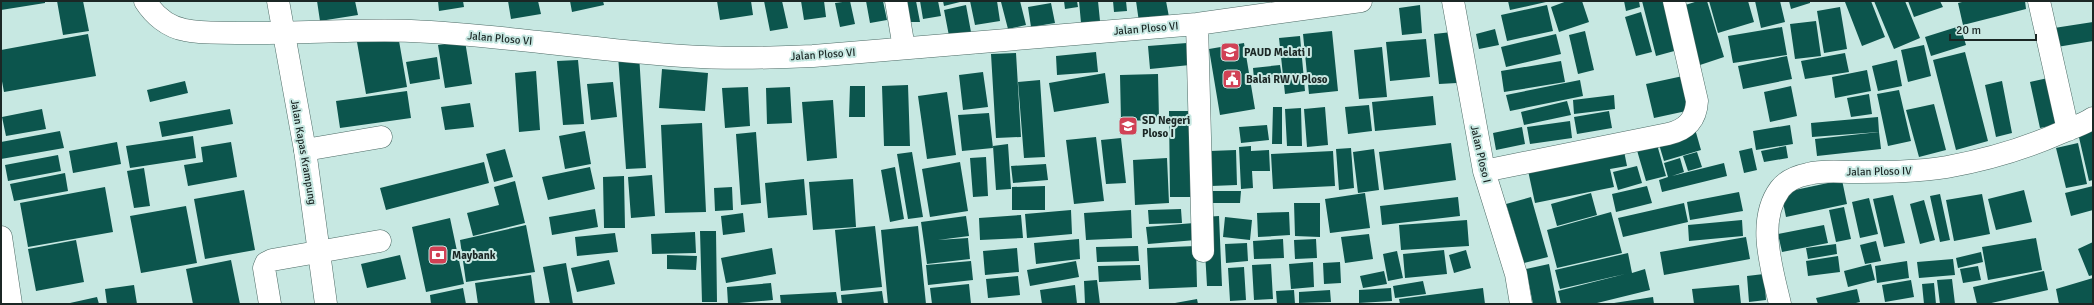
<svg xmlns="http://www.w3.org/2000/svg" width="2094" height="305" font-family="Signika,sans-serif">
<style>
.building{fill:#0c554d}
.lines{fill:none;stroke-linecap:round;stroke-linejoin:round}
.minor-casing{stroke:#4d6b66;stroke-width:23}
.major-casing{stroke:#4d6b66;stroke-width:23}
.minor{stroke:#fff;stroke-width:22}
.major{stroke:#fff;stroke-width:22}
.labels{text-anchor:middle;stroke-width:4;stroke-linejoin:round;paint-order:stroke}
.street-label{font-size:11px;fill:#1b2725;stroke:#c7e8e2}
.poi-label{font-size:11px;font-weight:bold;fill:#1b2725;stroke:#c7e8e2;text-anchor:start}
</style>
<rect width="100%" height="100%" fill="#c7e8e2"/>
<path class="building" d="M1 1H45V3L1 10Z
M57 1H83L89 31 63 35Z
M317 1H355L358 15 320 21Z
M438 1H463L464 7 439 11Z
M508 1H538L541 14 511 19Z
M570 1H603L604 5 572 12Z
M717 1H751L753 15 720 20Z
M764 1H782L788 28 770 31Z
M801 1H824L826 17 804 20Z
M850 1 855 24 840 27 835 3Z
M866 1H883L887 20 870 23Z
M903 1H916L920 22H907Z
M920 1H938L941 16 923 19Z
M943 1H960V2L944 6Z
M970 1H997L1000 21 975 25Z
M1020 1 1026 25 1008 29 1001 2Z
M1064 1H1077L1078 7 1065 9Z
M1079 1H1098L1100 21 1081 23Z
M1113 1H1126L1127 11 1114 12Z
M1136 1H1166L1169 17 1139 22Z
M1508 1H1546V2L1510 10Z
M1567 1H1582L1589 22 1559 32 1551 7Z
M1624 1H1639L1640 7 1626 11Z
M1642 1H1666L1678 50 1656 56Z
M1698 1H1707L1724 57 1697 66 1679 7Z
M1709 1H1748L1754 22 1718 33Z
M1755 1H1780L1785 22 1761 28Z
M1789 1H1810V3L1791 9Z
M1848 1H1871L1885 37 1862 46 1845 2Z
M1874 1H1905L1920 38 1894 49Z
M1908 1H1940L1943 7 1914 17Z
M1966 1H2025L2026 9 1963 25 1958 3Z
M1051 3 1055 23 1031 27 1028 7Z
M966 5 971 32 949 36 944 10Z
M1420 5 1422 33 1402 35 1399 8Z
M1547 5 1553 31 1507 41 1501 15Z
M1840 7 1847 49 1824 53 1817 11Z
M1641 12 1652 52 1636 56 1625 17Z
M1816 21 1821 56 1795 59 1790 24Z
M2093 22V41L2057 47 2054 28Z
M1960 26 1966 45 1931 56 1925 37Z
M1782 27 1787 55 1733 63 1728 36Z
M1495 29 1499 45 1479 49 1476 34Z
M1332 31 1338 91 1309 94 1303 34Z
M1585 31 1594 70 1578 74 1569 35Z
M1452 32 1457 83 1439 84 1434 34Z
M88 34 96 76 4 92 1 76V50Z
M1556 34 1561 54 1506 67 1501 47Z
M398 35 407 87 366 94 357 42Z
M1300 36 1305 91 1285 94 1279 38Z
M1426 39 1430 77 1390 81 1386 42Z
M465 41 472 84 445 88 438 45Z
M1187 43 1190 65 1150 69 1148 46Z
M1244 43 1255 109 1220 115 1209 49Z
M1924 45 1931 76 1908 82 1901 50Z
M1382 47 1387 97 1359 99 1354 50Z
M1096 52 1098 72 1057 75 1056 56Z
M1965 52 1988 141 1956 150 1933 60Z
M1016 53 1021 137 996 138 991 54Z
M1845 53 1849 72 1805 79 1801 61Z
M639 54 646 168 626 169 618 55Z
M1787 56 1792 79 1743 89 1738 66Z
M437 57 440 79 410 84 406 62Z
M578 60 584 124 563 125 557 61Z
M1897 60 1902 86 1878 91 1872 66Z
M1561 61 1565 82 1504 92 1501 71Z
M1280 65 1282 77 1254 79 1253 68Z
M662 69 708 73 705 111 659 108Z
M1867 70 1871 91 1835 98 1832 77Z
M536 71 540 130 519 132 515 73Z
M983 72 988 107 963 110 959 75Z
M1105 73 1109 103 1054 112 1049 83Z
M1158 74 1159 120 1121 121 1120 75Z
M1683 76 1691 110 1654 118 1646 84Z
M2048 78 2059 124 2040 128 2030 82Z
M1040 80 1045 157 1024 158 1018 82Z
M1580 80 1583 96 1510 111 1506 95Z
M185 81 188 93 150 102 147 90Z
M2002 81 2012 133 1996 137 1985 85Z
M613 82 617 117 591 120 587 84Z
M908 85 910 146H884L882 86Z
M850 86H865V117H849Z
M1791 86 1797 116 1770 122 1764 92Z
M748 87 750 126 725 128 722 88Z
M790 87 792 123 767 124 766 88Z
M1899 90 1911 141 1888 146 1877 94Z
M407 91 411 118 340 128 336 101Z
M947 92 956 155 927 159 918 96Z
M1869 94 1872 114 1851 117 1847 98Z
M1614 95 1615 109 1574 114 1573 100Z
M1433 96 1436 125 1375 131 1372 102Z
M833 100 837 158 807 161 802 102Z
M1567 101 1571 115 1524 125 1521 112Z
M470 103 474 127 445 130 441 107Z
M1934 104 1946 150 1919 157 1906 110Z
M1369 105 1372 131 1348 134 1345 107Z
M1273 107H1282V144H1272Z
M1325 107 1328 145 1307 147 1304 109Z
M1301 108 1302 146H1287L1285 109Z
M42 109 46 129 6 136 2 117Z
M230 109 233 124 162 137 159 122Z
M1169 111H1197L1198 197H1170Z
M1609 111 1612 128 1577 134 1574 117Z
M989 113 993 148 962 151 958 115Z
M1878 117 1879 132 1812 137 1811 123Z
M1570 121 1572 138 1530 144 1527 127Z
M702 123 706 212 665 213 661 125Z
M1267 125 1269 140 1241 143 1239 127Z
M1790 125 1793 144 1756 150 1753 131Z
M1522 127 1525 144 1496 150 1493 133Z
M1695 129 1701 150 1664 161 1658 141Z
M2093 130V180L2089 181 2078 133Z
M60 131 64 148 1 159V142Z
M585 131 591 164 565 169 559 136Z
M756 132 761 203 741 205 736 134Z
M1879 132 1881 149 1817 156 1815 139Z
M193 136 196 158 130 168 126 146Z
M1096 137 1104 201 1074 204 1066 140Z
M1121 138 1126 183 1106 184 1101 140Z
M1656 141 1666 176 1646 181 1636 147Z
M117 142 121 164 73 173 69 151Z
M231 142 237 177 188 186 184 165 203 162 201 147Z
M1451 143 1456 180 1384 190 1379 152Z
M2078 143 2087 184 2066 188 2056 148Z
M1008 144 1011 189 996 190 993 146Z
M1251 146V151L1269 150 1270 171H1252L1253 188 1241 189 1239 147Z
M1623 146 1627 166 1610 169 1614 187 1535 203 1527 166Z
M1786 146 1788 158 1764 162 1761 151Z
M1351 148 1354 188 1339 190 1336 149Z
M1752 148 1757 170 1744 173 1739 151Z
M505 149 513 177 494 182 486 154Z
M1374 149 1379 190 1358 193 1353 152Z
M1236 150 1237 185 1211 186 1210 151Z
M1333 151 1335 186 1273 189 1271 154Z
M912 152 923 217 908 219 897 154Z
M1697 152 1702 167 1688 171 1683 156Z
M58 155 61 171 8 181 5 165Z
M986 157 988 196 973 197 970 158Z
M1167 158 1169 203 1135 205 1133 160Z
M1680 158 1684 172 1672 176 1724 163 1727 176 1662 192 1659 180 1668 177 1664 163Z
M484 162 489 183 386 210 380 188Z
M960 162 968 211 930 217 922 169Z
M1046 164 1048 180 1013 183 1011 166Z
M1637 166 1642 183 1618 190 1613 172Z
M590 167 595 189 548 200 542 177Z
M895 167 904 219 890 222 881 170Z
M144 168 150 206 134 208 127 171Z
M65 173 68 191 14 201 10 184Z
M652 175 655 216 631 218 628 177Z
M624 176 625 228H604L603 177Z
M804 179 807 215 768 218 765 183Z
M853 179 856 227 813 230 809 182Z
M1842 180 1847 204 1786 217 1781 193Z
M515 181 525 223 473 236 467 213 499 205 494 187Z
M1045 186V210H1012V187Z
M1647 186 1652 203 1616 212 1612 194Z
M2093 186V210L2071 216 2065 193Z
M105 187 113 232 28 247 20 203Z
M732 187 733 210 715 211 714 188Z
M244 190 255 250 205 259 194 199Z
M2024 190 2032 222 1996 230 1988 199Z
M1212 191H1241L1240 203H1212Z
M1739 192 1743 211 1690 220 1687 202Z
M1365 193 1370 228 1330 233 1325 199Z
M1591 193 1597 215 1557 226 1551 204Z
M1940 194 1950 240 1940 242 1930 196Z
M1982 194 1990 234 1954 241 1946 200Z
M1893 195 1905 243 1884 247 1873 199Z
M1458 197 1460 216 1382 225 1380 206Z
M1531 197 1548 257 1524 263 1506 204Z
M1869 198 1878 234 1860 238 1852 202Z
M1924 200 1935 240 1920 244 1910 204Z
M1294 203H1320V237L1295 236Z
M1684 203 1688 222 1623 237 1618 218Z
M186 206 197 263 141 273 130 216Z
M1844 207 1851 239 1836 242 1829 210Z
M595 209 598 227 552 235 549 217Z
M1181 209 1182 223 1149 224 1148 210Z
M1071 210 1072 234 1027 238 1025 214Z
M1131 210 1132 238 1086 240 1084 213Z
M1289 212 1290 235 1258 237 1257 213Z
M1611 212 1622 253 1557 268 1547 230Z
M743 213 745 232 723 235 721 216Z
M1021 215 1023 238 980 240 979 218Z
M966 216 969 236 938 240 968 238 970 259 927 264 921 222Z
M1219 216 1222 286H1207L1203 217Z
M1225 217 1252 220 1250 240 1223 237Z
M450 218 464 284 426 292 412 227Z
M1467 220 1469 246 1401 250 1399 225Z
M1742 220 1743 236 1689 241 1688 225Z
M1194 223 1196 240 1148 244 1146 227Z
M526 225 535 272 466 282 460 240Z
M1824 225 1828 243 1782 252 1778 234Z
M875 226 882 287 841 291 835 230Z
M918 226 926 304H888L881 230Z
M700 231H716L717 302H702Z
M695 232 696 253 652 254 651 234Z
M615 233 618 252 577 256 575 237Z
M1369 234 1373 259 1345 263 1341 237Z
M1746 237 1750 259 1664 275 1660 252Z
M2036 238 2042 270 1988 280 1982 247Z
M1079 239 1080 259 1036 264 1034 243Z
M1283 239 1284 258 1254 259 1253 241Z
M1316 239 1317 258 1295 259 1294 240Z
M76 240 84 282 36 291 28 249Z
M1876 241 1881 261 1865 264 1860 245Z
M2093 242V275L2089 276 2078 249Z
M1247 243 1248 261 1226 263 1225 244Z
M1836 244 1837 254 1808 259 1806 248Z
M1138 246 1139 261 1097 262 1096 247Z
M1196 246 1197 287 1149 289 1147 248Z
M772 248 776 274 726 283 721 258Z
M1017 248 1019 272 985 275 983 251Z
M1444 250 1447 274 1405 278 1403 254Z
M1466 250 1471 268 1454 273 1449 255Z
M1397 251 1403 278 1388 281 1383 254Z
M1981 252 1983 262 1958 268 1956 258Z
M1628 253 1632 273 1645 269 1650 290 1593 304H1561L1558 291 1625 274 1560 289 1555 270Z
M400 255 406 279 367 288 361 264Z
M667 255 697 256 696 270 667 269Z
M1838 256 1840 272 1808 276 1806 261Z
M1953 259 1955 275 1919 278 1917 262Z
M231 260 240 304H193L186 269Z
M609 260 615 284 577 292 571 268Z
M971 261 973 280 928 285 926 265Z
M1076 261 1079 277 1030 286 1027 270Z
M1907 261 1909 278 1877 283 1875 266Z
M1313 262 1314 287 1291 289 1289 264Z
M1340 262 1341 283 1324 284 1323 263Z
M566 263 573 304H550L543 267Z
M1271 264 1273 299 1254 300 1252 265Z
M1549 264 1557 304H1533L1526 269Z
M1871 264 1875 280 1848 287 1844 271Z
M1140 265 1141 280 1099 282 1098 266Z
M1978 266 1981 280 1963 283 1960 269Z
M1244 267 1246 300 1230 301 1228 268Z
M1384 271 1387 284 1363 288 1360 276Z
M2044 271 2048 290 1987 304H1977L1973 287Z
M1764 274 1766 300 1749 302 1747 276Z
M531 275 535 304H478L475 283Z
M1018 276 1020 295 988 298 986 279Z
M2093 278V304H2059L2056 289Z
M1952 279 1955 304H1940L1937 280Z
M1097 280 1100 304H1085L1084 281Z
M1911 280 1914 297 1885 302 1882 285Z
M1423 281 1426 294 1395 298 1393 286Z
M771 283 773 300 728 304 727 287Z
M1934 283 1936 304H1924L1922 284Z
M969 284 971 304H932L930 288Z
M134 285 137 304H107L105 289Z
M1075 285 1077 304H1042L1040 290Z
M1739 285 1741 304H1694L1692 289Z
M463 288 466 304H431L430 295Z
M1391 288 1392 301 1359 303V290Z
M1483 288 1485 304H1400L1399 299Z
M1857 289 1860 302 1852 304H1818L1816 298Z
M1294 290 1295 304H1277L1276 291Z
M1330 290 1331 302 1299 303V292Z
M882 291 884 304H842L841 295Z
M836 292 838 304H781L780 295Z
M97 297 99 304H70V303Z
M1653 297 1654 304H1615L1614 303Z
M1197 299 1198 304H1176L1175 303Z"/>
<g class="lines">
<g class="minor-casing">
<path id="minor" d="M145 1C154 15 168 27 185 30 202 34 222 32 240 33 297 34 354 29 411 31 502 35 592 50 683 56 726 59 770 58 813 56L1197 24 1361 1
M896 1 904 48
M1453 1 1484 171 1516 274 1521 304
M2039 1 2068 130
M1197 24 1203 251
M305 150 381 137
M1484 171 1668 134C1686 130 1696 120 1697 101L1674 1
M1 237 11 304
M270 304 264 268 266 263 272 260 380 241
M1780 304C1772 269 1756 221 1780 189 1786 181 1798 176 1808 174 1823 170 1838 172 1854 172 1885 172 1917 172 1947 167 1986 160 2024 149 2060 133 2071 128 2083 125 2093 118"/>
</g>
<g class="major-casing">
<path id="major" d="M278 1 305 150 326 304"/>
</g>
<use href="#minor" class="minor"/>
<use href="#major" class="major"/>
</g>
<defs>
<g id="school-square" transform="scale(1)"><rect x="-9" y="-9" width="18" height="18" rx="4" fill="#d14155" stroke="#c7e8e2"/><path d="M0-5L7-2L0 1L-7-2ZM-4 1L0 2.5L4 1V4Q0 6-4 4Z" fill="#fff"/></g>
<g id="civic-square" transform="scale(1)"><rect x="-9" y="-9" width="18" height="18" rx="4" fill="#d14155" stroke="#c7e8e2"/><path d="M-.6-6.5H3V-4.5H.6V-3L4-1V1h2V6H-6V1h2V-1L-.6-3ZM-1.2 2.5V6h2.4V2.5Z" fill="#fff"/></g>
<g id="bank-square" transform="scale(1)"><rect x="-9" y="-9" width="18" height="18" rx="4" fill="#d14155" stroke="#c7e8e2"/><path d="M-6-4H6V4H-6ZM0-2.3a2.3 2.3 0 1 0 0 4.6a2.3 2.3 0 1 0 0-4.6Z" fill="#fff"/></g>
</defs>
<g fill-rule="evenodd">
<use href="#school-square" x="1230" y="52"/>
<use href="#civic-square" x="1232" y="79"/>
<use href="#school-square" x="1128" y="126"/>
<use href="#bank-square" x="438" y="255"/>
</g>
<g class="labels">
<g class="street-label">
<text transform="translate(1146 28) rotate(-5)" y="4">Jalan Ploso VI</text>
<text transform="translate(500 38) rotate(5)" y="4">Jalan Ploso VI</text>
<text transform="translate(823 54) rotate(-4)" y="4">Jalan Ploso VI</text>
<text transform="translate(304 152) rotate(80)" y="4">Jalan Kapas Krampung</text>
<text transform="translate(1481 154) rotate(77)" y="4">Jalan Ploso I</text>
<text transform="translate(1879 171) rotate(-1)" y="4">Jalan Ploso IV</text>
</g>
<g class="poi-label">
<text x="1244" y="56">PAUD Melati I</text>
<text x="1246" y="83">Balai RW V Ploso</text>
<text x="1142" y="124">SD Negeri<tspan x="1142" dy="13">Ploso I</tspan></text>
<text x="452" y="259">Maybank</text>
</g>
</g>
<rect width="2094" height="305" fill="none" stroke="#1b2725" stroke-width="4"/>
<path d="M1950 34v6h86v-6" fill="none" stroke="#1b2725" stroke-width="2"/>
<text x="1956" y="34" font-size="12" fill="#1b2725" stroke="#c7e8e2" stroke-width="3" paint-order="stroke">20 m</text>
</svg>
